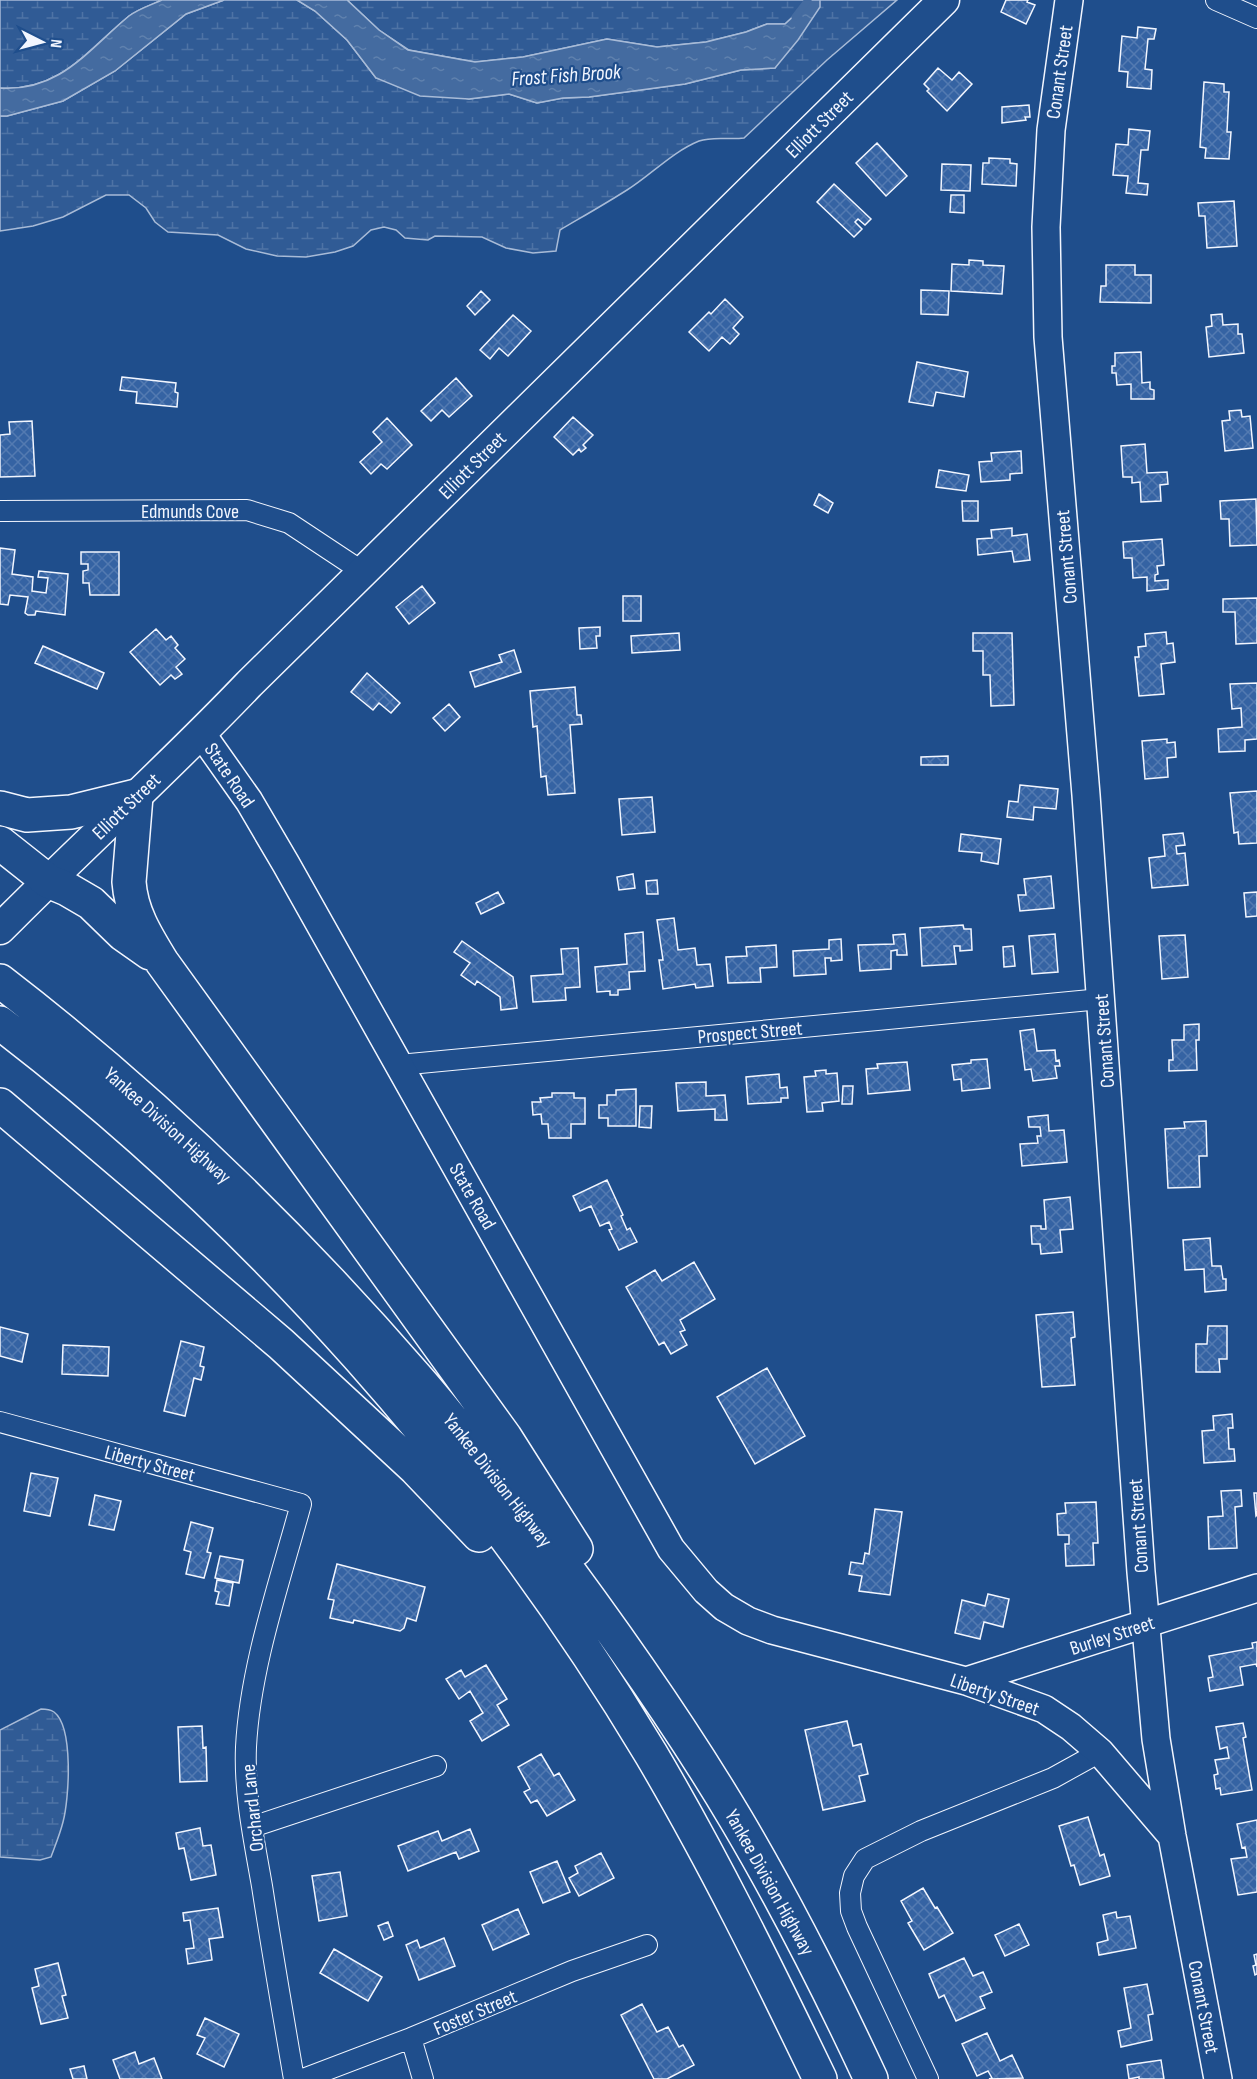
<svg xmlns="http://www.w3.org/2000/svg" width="1257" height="2079" font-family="'Sofia Sans Condensed',sans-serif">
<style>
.wetland{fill:url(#wetland-marsh);stroke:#a8bbd7;stroke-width:1.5}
.water{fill:url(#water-ripples);stroke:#a8bbd7;stroke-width:1.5}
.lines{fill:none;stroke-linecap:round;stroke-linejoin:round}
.stream{stroke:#446ba0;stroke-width:7}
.building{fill:url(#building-cross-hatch);stroke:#f2f6ff;stroke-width:1.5}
.minor-casing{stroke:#f2f6ff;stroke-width:22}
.secondary-casing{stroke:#f2f6ff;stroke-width:30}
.primary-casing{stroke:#f2f6ff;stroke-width:33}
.motorway-casing{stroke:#f2f6ff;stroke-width:36}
.minor{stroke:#1f4e8c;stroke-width:20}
.secondary{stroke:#1f4e8c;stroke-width:27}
.primary{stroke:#1f4e8c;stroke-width:30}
.motorway{stroke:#1f4e8c;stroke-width:33}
.labels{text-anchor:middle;stroke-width:4.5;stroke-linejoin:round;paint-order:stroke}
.street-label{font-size:20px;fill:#f2f6ff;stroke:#1f4e8c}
.water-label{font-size:21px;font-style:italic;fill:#f2f6ff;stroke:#1f4e8c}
</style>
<defs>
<pattern id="wetland-marsh" width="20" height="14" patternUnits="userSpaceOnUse" patternTransform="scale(1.5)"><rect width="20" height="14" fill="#305b95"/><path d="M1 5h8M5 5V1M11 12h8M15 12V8" fill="none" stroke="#4e73a5"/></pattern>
<pattern id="water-ripples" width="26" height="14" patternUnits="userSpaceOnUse" patternTransform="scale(1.5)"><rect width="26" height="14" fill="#446ba0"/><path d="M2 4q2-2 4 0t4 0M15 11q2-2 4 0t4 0" fill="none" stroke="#5f81ae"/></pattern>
<pattern id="building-cross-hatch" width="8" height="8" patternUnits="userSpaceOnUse" patternTransform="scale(1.5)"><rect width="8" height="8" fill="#3563a3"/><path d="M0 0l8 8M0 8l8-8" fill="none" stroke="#537ab1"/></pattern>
</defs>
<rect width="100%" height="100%" fill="#1f4e8c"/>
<path class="wetland" d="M0 0H162C151 5 138 9 129 16 87 50 60 92 0 88Z
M224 0H297L315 11 347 40 376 78 469 99 509 94 537 103 563 98 589 97 685 84 741 70 775 68 819 0H897L827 60 744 138C729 140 713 136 699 141 672 152 651 175 627 190 605 204 582 217 560 230L556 251 533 253 506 248 482 237 435 236 428 240 405 238 396 230 384 227 371 230 353 246 335 252 306 257 277 256 246 249 218 235 168 232 155 222 146 208 129 195H106L63 217 33 226 0 231V116H7L63 101 115 71 186 14Z
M347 0H811L785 24H767L746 32 706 42 657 47 607 39 523 57 475 62 409 50 379 30Z
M41 1709C45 1709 51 1710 54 1712 74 1727 69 1800 63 1822 60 1834 55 1846 51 1857L40 1860 0 1857V1730Z"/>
<path class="water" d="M162 0H224L186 14 115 71 63 101 7 116H0V88C60 92 88 50 129 16 138 9 151 5 162 0Z
M297 0H347L379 30 408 50 475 62 523 57 607 39 657 47 706 42 746 32 767 24H785L811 0H820V7L798 40 775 68 741 70 685 84 589 97 563 98 537 103 509 94 469 99 420 96 376 78 347 40 315 11Z"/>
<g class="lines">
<path class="stream" d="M795 17 808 0"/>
</g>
<path class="building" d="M1006 0H1028L1027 2 1035 5 1026 24 1001 12Z
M1138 27 1156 29 1154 39H1148L1145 69 1152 70 1151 89 1127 87 1128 72 1119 71 1122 36 1137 38Z
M938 68 952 80 959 72 972 84 947 111 927 91 929 89 924 84Z
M1204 82 1224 84V92H1229L1227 132H1231L1229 159 1205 158 1206 148 1200 147Z
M1029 105 1030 117H1025L1026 120 1002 123V107Z
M1129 129 1150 131 1148 150H1141L1138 183 1148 184 1147 195 1126 193 1128 176 1113 175 1116 144 1128 145Z
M877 143 907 176 886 196 856 163Z
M989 158 1010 159V163L1017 164 1016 186 982 184 983 163H989Z
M942 164 971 165 970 191 941 190Z
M834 184 871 219 865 225 858 219 855 222 862 229 854 237 817 202Z
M951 195H964V213L950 212Z
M1234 201 1237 246 1207 248 1205 216H1199L1198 203Z
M969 260 983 261V265L1004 266 1002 294 951 291 952 264 969 265Z
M1106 265H1135V275H1151V303L1100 302 1101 286H1106Z
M921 290 949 291 948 315 921 314Z
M481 291 490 300 475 315 467 306Z
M725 299 743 317 733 328 739 334 730 344 722 337 709 351 689 332 709 312 711 314Z
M1222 314 1223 325 1238 324V334H1242L1244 353 1209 357 1206 327 1212 326 1211 315Z
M513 315 531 331 508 356 499 348 490 359 480 350Z
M1141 352 1142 383 1150 382V389L1154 390V399H1131V384L1117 385 1116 373H1112V366H1115V353Z
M917 362 968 372 964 397 936 392 933 406 909 402Z
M122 377 176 383 175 392 178 393 177 407 136 403 137 392 120 390Z
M456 378 472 396 449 417 442 410 431 421 421 411Z
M1241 410 1242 417 1250 416 1253 448 1225 451 1222 421 1230 420 1229 411Z
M573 417 593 435 583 445 586 448 581 452 579 449 573 455 554 437Z
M387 418 412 445 387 469 381 464 371 474 360 462 382 442 373 432Z
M32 421 35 476 0 477V435L10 434 9 422Z
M1145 444 1147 473 1167 472 1168 484 1160 485 1161 501 1141 502 1140 482 1132 483V477H1123L1121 446Z
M1021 451 1022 473 1010 474V480L981 482 979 462 992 461 991 453Z
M939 470 969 475 966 491 936 487Z
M819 494 833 503 828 513 814 505Z
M1256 499 1257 545 1230 546 1229 519H1221L1220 501Z
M962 501H978V521H963Z
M1012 528V536L1027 534 1030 560 1014 562 1012 551 978 555 977 539 992 538 991 530Z
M1162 539 1164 565 1157 566 1158 574 1155 575V581L1168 580V589L1147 591V577L1133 578 1132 558H1124L1123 542Z
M0 548 15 550 12 574 33 577 32 591 46 593 48 578 38 577 39 571 68 574 65 615 36 611 35 615H28L25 613 28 597 10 595 8 605 0 604Z
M81 552H119V595H90L89 583H83V571L88 570V564H81Z
M422 586 435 603 409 624 396 607Z
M623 596H641V621H623Z
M1257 598V643L1236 644 1235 612H1223V599Z
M600 627V636H596L597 648 580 649 579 628Z
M156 629 166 640 171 636 178 645 175 648 185 659 176 667 182 674 175 679 171 675 160 685 130 652Z
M1166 632 1167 644 1173 643 1175 662 1161 664 1164 694 1139 696 1135 657H1139L1138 647 1146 646 1145 634Z
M679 633 680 650 632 653 631 636Z
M973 633H1012L1014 705 991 706 990 675H983V651H973Z
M43 646 104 673 97 689 35 663Z
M514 650 521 672 475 687 470 672 502 662 499 655Z
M367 673 400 703 391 713 379 703 373 710 351 692Z
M1257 683V739L1245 740V751L1219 752 1218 729 1242 727 1241 708 1232 709 1230 684Z
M575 687 577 715H581L582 724 570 725 575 793 548 795 546 776 541 777 537 726 533 727 530 691Z
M449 704 460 717 445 731 433 718Z
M1167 739V743L1175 742 1176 757 1167 758 1168 777 1145 779 1142 741Z
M948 756V765H921V757Z
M1020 785 1058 789 1056 809 1034 807 1033 820 1007 817 1009 801 1018 802Z
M1257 791V843L1239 844 1238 832 1234 833 1230 793Z
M652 797 655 832 622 835 619 799Z
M1183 833 1185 845 1176 846 1177 854 1185 853 1188 885 1152 888 1149 858 1165 856 1163 835Z
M961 834 1001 839 998 864 981 861 982 853 959 851Z
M633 874 635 888 619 890 617 877Z
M1051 876 1054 908 1020 911 1018 895H1026L1024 879Z
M657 880 658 894H647L646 881Z
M498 892 504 903 481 914 476 903Z
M1257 892V916L1246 917 1244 893Z
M674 918 678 950 695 948 697 965 710 964 713 986 696 988 695 984 663 989 659 960H663L657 920Z
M963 925 964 929H971L972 950 960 951V946H954L956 964 922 966 920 928Z
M643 932 645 971 629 972 630 989 618 990V995H610V991L597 992 595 967 627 964 625 934Z
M905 934 907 955H897V950L891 951V969L860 971 858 945 894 944 893 935Z
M1055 934 1058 972 1032 974 1029 936Z
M1185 935 1188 977 1162 979 1159 936Z
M841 939 842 960 831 961V958H825L826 974 794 976 793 951 829 949V940Z
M462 941 513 977 517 1008 501 1010 500 997 477 981 475 985 461 975 470 963 454 952Z
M776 945 777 967 760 968 761 982 728 983 726 957 747 956 746 947Z
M1013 946 1015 966 1004 967 1003 947Z
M578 948 580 987 565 988 566 1000 533 1002 531 976 563 974 561 949Z
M1199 1024V1040H1196L1197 1070 1169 1071V1060H1173L1172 1040H1184V1025Z
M1034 1029 1037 1051 1055 1050 1056 1061 1059 1060 1060 1066H1055L1057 1078 1033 1081 1031 1069 1025 1070 1020 1031Z
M987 1059 990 1088 962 1091 961 1079 954 1080 952 1065 971 1063V1060Z
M907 1062 910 1090 868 1094 866 1069 878 1068 877 1064Z
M826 1070V1074L837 1073 839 1101 822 1103 823 1111 807 1112 804 1077 816 1076 815 1071Z
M779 1074 780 1088 787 1087 788 1098H781V1102L748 1104 746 1077Z
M706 1082V1096L725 1095 727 1120H715V1109L678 1111 676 1083Z
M843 1086H853L852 1104H842Z
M636 1089V1126H608V1118H599V1105H607V1095H616V1090Z
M552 1093H574V1098H585V1124H571V1138H549L548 1124H542L541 1114 533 1115 532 1102H541L540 1098 552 1097Z
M640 1106H652L651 1128 639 1127Z
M1048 1115 1049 1131 1064 1130 1067 1162 1022 1166 1020 1144 1038 1143 1037 1136H1041L1040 1127H1029L1028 1117Z
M1206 1121 1207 1156H1199L1200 1187 1168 1188 1165 1129 1185 1128 1184 1122Z
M607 1180 623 1215 621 1216 627 1230 630 1228 637 1242 619 1250 609 1230 612 1229 609 1222 600 1226 591 1206 580 1211 573 1196Z
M1070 1197 1073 1229 1060 1230 1062 1252 1041 1254 1040 1244H1032L1031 1226H1041V1229H1046L1044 1200Z
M1210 1238 1212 1266H1221L1223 1279H1226V1290L1205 1292 1204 1269 1185 1270 1183 1240Z
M694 1262 715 1299 680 1320 685 1330 680 1332 687 1345 671 1354 664 1342 659 1345 626 1287 655 1270 662 1281Z
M1073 1312 1075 1337 1071 1338 1075 1385 1042 1387 1036 1315Z
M1208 1326H1227V1359H1219L1220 1372H1196V1344H1207Z
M0 1327 28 1334 22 1362 0 1356Z
M181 1341 204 1347 200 1366 204 1367 201 1380 194 1378 185 1416 164 1411Z
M63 1345 109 1347 108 1376 62 1374Z
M767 1368 805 1436 755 1464 717 1397Z
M1232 1414 1233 1428H1228L1229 1449H1234L1235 1461 1204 1463 1202 1431 1214 1430 1213 1416Z
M31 1473 58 1478 50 1516 24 1511Z
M1241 1490 1242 1506 1235 1507 1237 1548 1209 1549 1208 1517 1223 1516 1221 1491Z
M1254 1493H1257V1515L1256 1516Z
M95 1495 121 1501 114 1530 89 1525Z
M1096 1502 1098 1543H1093L1094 1565 1066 1566 1065 1544H1069V1535H1058L1057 1514 1066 1513 1065 1503Z
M875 1509 902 1512 890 1595 859 1591 862 1576 849 1574 851 1562 863 1564 865 1553 869 1554Z
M191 1522 213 1528 207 1552 211 1553 204 1578 186 1574 191 1552 184 1550Z
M220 1556 243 1560 239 1583 215 1578Z
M337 1564 425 1587 416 1621 407 1618 404 1628 400 1631 354 1620 353 1623 330 1618 334 1600 328 1599Z
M217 1580 233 1583 229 1606 216 1604 219 1592 215 1591Z
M988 1594 1009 1599 1003 1627 984 1622 980 1639 955 1633 962 1600 985 1606Z
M1257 1642V1667L1256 1664 1240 1667 1243 1685 1210 1691 1208 1678 1213 1677 1209 1656 1253 1648 1252 1643Z
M486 1665 507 1699 497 1705 509 1725 482 1741 470 1721 483 1713 470 1691 459 1699 446 1679 461 1670 465 1677Z
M847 1721 853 1746 861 1744 868 1774 859 1776 865 1801 823 1810 805 1730Z
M1243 1723 1246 1737 1243 1738 1252 1790 1221 1795 1220 1788 1216 1789 1214 1775 1218 1774 1215 1760 1229 1758 1227 1747 1220 1749 1216 1727Z
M202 1726 203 1748 206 1747 207 1781 180 1782 178 1727Z
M541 1754 554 1776 559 1773 575 1800 547 1816 537 1800 531 1803 524 1792 530 1789 518 1767Z
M1088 1817 1100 1856 1104 1854 1110 1876 1080 1885 1074 1865 1071 1866 1059 1826Z
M1257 1820V1892L1238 1895 1231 1859 1247 1857 1245 1847 1242 1848 1237 1824Z
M200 1828 203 1846 211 1845 216 1875 191 1880 184 1848 179 1849 176 1833Z
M470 1829 479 1851 459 1859 456 1852 408 1871 398 1846 438 1831 442 1841Z
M601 1853 614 1878 579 1896 569 1878 578 1873 575 1866Z
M557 1861 570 1892 543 1903 530 1872Z
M340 1872 347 1916 319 1921 312 1876Z
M923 1888 935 1908 937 1907 953 1933 924 1950 908 1923 912 1921 901 1901Z
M218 1908 223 1937 209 1939 212 1960 188 1964 186 1949 194 1948 190 1920 184 1921 183 1913Z
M518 1909 529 1934 493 1950 482 1925Z
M1116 1912 1117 1918 1130 1916 1136 1948 1099 1955 1097 1943 1108 1940 1103 1915Z
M388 1922 393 1936 384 1940 378 1926Z
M1019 1924 1029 1945 1005 1956 995 1935Z
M444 1938 455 1966 419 1980 406 1945 417 1940 420 1948Z
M334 1949 382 1977 368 2001 320 1973Z
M1257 1954V1974L1255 1975 1253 1966 1256 1965 1254 1955Z
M964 1958 973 1976 983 1972 992 1992 980 1997 985 2008 956 2021 944 1995 939 1998 929 1974Z
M58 1963 66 1995 62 1996 68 2018 41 2024 32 1988 39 1986 35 1969Z
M1147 1984 1153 2014 1148 2015 1152 2040 1121 2047 1118 2031 1131 2028 1124 1988Z
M642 2004 657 2032 668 2027 679 2047 683 2045 694 2065 667 2079H654L621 2015Z
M205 2018 239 2034 224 2067 197 2054 205 2038 197 2035Z
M987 2033 1000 2061 1012 2055 1023 2078 989 2079 992 2078 988 2071 977 2076 962 2044Z
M135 2052 139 2064 154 2058 162 2079H120L113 2060Z
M1161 2060 1164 2079H1139V2077L1129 2079 1127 2065Z
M84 2066 87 2079H73L70 2069Z"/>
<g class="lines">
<g class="minor-casing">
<path id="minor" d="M1216 0 1257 18
M0 511 247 510 289 523 363 572
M399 1065 1101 999
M0 1422 301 1504C280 1581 250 1667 246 1747 244 1794 254 1840 262 1886 272 1951 283 2015 294 2079
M252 1827 436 1766
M411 2038 423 2079
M303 2079 411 2038 572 1971 647 1945
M928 2079 857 1927 851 1911 850 1893 854 1876 865 1859 921 1831 1053 1778 1100 1752"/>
</g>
<g class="secondary-casing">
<path id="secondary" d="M1069 0 1051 130 1046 227 1048 337 1086 795 1141 1572 1156 1739 1172 1836 1218 2079
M201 733 249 801 286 864 671 1549 706 1591 724 1607 748 1621 772 1630 966 1681 1044 1709 1071 1727 1100 1752 1171 1835
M966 1681 1257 1588"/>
</g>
<g class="primary-casing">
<path id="primary" d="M0 929C82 846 169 768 249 684L944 0"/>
</g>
<g class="motorway-casing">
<path id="motorway" d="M0 808 27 815 71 812 136 796 129 882C131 912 146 936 162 962L505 1437 576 1549
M0 843 48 881 67 889 91 903 123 934 150 953
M0 981C152 1098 290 1232 416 1377 454 1420 488 1466 523 1510 599 1610 673 1713 737 1821 786 1904 830 1991 871 2079
M0 1023C258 1220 484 1476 651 1754 713 1859 767 1969 820 2079
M0 1105 281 1344 416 1469 479 1535"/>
</g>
<use href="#minor" class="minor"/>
<use href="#secondary" class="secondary"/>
<use href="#primary" class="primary"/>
<use href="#motorway" class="motorway"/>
</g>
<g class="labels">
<g class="street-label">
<text transform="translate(1059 72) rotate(-82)" y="7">Conant Street</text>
<text transform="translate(819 124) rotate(-45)" y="7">Elliott Street</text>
<text transform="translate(472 465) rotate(-45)" y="7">Elliott Street</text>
<text x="190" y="518">Edmunds Cove</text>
<text transform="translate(1066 557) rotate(-95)" y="7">Conant Street</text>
<text transform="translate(230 775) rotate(56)" y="7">State Road</text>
<text transform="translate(126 806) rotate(-44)" y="7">Elliott Street</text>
<text transform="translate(750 1032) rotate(-5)" y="7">Prospect Street</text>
<text transform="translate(1104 1041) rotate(-94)" y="7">Conant Street</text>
<text transform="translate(168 1125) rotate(42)" y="7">Yankee Division Highway</text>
<text transform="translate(473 1196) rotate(60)" y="7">State Road</text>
<text transform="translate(150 1463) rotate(15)" y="7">Liberty Street</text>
<text transform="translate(498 1480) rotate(52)" y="7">Yankee Division Highway</text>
<text transform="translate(1138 1526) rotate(-94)" y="7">Conant Street</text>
<text transform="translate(1112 1635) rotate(-18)" y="7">Burley Street</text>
<text transform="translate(995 1694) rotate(19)" y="7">Liberty Street</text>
<text transform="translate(252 1808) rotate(-96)" y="7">Orchard Lane</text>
<text transform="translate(770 1882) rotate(61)" y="7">Yankee Division Highway</text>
<text transform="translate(1204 2007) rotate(79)" y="7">Conant Street</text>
<text transform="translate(475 2012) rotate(-23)" y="7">Foster Street</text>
</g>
<g class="water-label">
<text transform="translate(566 75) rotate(-4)" y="7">Frost Fish Brook</text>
</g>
</g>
<g transform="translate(42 42) rotate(96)" stroke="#1f4e8c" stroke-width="4.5" paint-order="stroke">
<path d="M0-4.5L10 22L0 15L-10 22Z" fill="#f2f6ff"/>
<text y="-9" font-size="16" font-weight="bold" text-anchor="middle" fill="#f2f6ff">N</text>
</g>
</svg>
